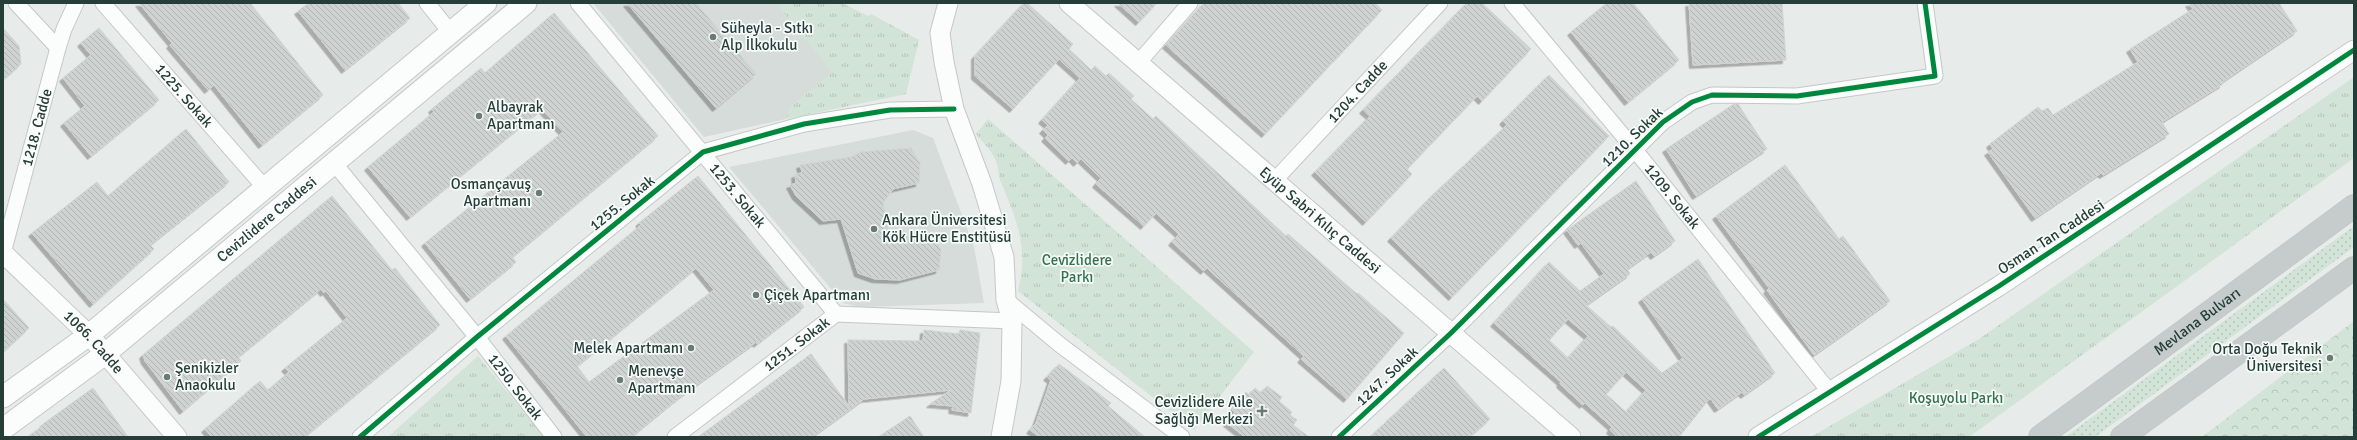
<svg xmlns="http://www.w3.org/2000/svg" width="2357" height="440" font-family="Signika,sans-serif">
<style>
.built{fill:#d6dcd9}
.grass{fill:url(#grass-tufts)}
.forest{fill:url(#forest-crowns)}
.garden{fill:url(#garden-dots)}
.building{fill:url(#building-back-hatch);stroke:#d0d4d2;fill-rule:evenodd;filter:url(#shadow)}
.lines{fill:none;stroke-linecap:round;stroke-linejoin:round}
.minor-casing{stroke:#c4c8c6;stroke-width:17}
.tertiary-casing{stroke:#c4c8c6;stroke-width:21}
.secondary-casing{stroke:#c3c9c7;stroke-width:23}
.trunk-casing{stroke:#c3cac8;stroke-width:24}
.minor{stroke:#fbfcfc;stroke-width:15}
.tertiary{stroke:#fbfcfc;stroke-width:19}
.secondary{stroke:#fbfcfc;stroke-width:21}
.trunk{stroke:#c6cccb;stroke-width:22}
.cycleway-casing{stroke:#f6faf8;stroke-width:8}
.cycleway{stroke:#00873e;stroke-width:5}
.poi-dot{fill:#6a7b76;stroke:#f6faf8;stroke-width:1.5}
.labels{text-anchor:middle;stroke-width:3.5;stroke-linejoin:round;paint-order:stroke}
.poi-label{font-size:15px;fill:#263e38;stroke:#f6faf8;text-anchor:start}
.street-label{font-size:15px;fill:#263e38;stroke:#f6faf8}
.park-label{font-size:15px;fill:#32724d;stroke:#f6faf8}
</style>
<defs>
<pattern id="grass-tufts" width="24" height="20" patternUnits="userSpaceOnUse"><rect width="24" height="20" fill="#d2e3d7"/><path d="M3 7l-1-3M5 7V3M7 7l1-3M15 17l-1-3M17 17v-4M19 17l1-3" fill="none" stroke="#b4c4b9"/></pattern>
<pattern id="forest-crowns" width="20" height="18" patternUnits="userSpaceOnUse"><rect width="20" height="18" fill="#d2e3d7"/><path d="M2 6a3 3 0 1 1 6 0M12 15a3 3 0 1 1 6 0" fill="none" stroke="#b4c4b9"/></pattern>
<pattern id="garden-dots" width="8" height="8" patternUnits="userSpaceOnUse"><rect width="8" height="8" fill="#d2e3d7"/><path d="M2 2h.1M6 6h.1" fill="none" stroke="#b4c4b9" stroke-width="1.8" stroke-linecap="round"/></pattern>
<pattern id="building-back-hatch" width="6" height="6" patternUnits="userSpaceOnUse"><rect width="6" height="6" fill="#ced3d1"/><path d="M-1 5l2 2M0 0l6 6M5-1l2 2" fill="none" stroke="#b1b6b4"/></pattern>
<filter id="shadow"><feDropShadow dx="-3.5" dy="3.5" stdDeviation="0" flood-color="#0004"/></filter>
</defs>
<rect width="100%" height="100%" fill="#e7ebe9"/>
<path class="built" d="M593 3H777L834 71 791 107 786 119 704 137Z
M913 130 933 138 974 247 984 303 860 307 843 303 729 167Z"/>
<path class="grass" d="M776 3H842L868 16 871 14 919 40 906 94 786 119 791 107 832 72Z
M2354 77V158L1969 437H1811L1979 339Z
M988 119 1254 352 1194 430 1018 291C1029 248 1017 221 1001 182 998 176 999 170 997 164 994 153 983 142 976 134Z
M478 356 544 437H388Z"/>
<path class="forest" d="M2354 321V437H2202Z"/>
<path class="garden" d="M2354 226V247L2095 437H2065Z"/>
<path class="building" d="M139 3H250L323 95 262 145 214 85 208 90 170 45 172 43Z
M309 3H398L410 18 345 70 298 11Z
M627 3H696L756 74 716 108Z
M1024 3H1027L1073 44 1069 49 1091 70 1095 66 1106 76 1109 73 1134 96 1131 99 1153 119 1156 116 1286 236 1288 234 1357 294 1358 293 1404 333 1347 399 1301 359 1304 356 1207 268 1204 271 1172 242 1179 234 1156 213 1144 226 1096 184 1101 178 1081 159 1077 163 1072 158 1069 161 1045 138 1048 135 1043 130 1048 125 1042 120 1080 78 1059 59 1013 109 975 76V56Z
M1118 3H1157L1139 22Z
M1204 3H1375L1382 10 1265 134 1166 45Z
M1467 3H1482L1531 49 1482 101 1477 96 1407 169 1412 174 1366 222 1315 172 1370 116 1363 110Z
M1607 3H1633L1679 60 1628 102 1571 32Z
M1689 3H1782L1786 60 1693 65Z
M2189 3H2279L2297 31 2222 82 2223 84 2162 122 2169 134 2103 175 2101 173 2035 218 1988 152 1993 149 1990 144 2038 107 2042 111 2048 108 2053 115 2138 62 2130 49 2193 9Z
M554 13 658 136 512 257 516 262 470 299 425 243 563 132 542 109 410 217 368 167 434 112 432 109 481 68 485 73Z
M3 28 19 46 21 64 3 80Z
M99 28 159 100 91 156 64 123 85 106 63 78 91 55 81 43Z
M1549 75 1609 136 1452 297 1391 238 1433 195 1507 125 1503 121Z
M1734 104H1738L1767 149 1696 196 1666 149Z
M186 129 229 182 150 245 154 249 93 304 32 233 97 182 108 196Z
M911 148 920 163 919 183 893 189 883 203 886 224 892 239 932 235 941 250 939 270 900 280 875 279 858 273 841 219 823 221 796 196 790 185 796 183 795 175 802 172 800 165 851 157 861 152Z
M1785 165 1839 239 1843 236 1890 301 1814 355 1767 290 1769 288 1716 216Z
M698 176 804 307 757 344 756 342 681 396 631 437H587L506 336 641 225 639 223ZM696 268 714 290 589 382 577 366Z
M1636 181 1675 241 1654 256 1651 252 1627 269 1630 274 1586 305 1611 327 1613 326 1662 373 1683 358 1642 299 1698 259 1775 373 1744 395 1742 392 1718 409 1710 398 1679 437H1617L1610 430 1612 427 1585 403 1583 405 1560 384 1561 382 1494 323 1549 262 1580 291 1604 274 1581 243 1578 245 1567 230ZM1568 319 1588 336 1568 358 1549 340ZM1626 372 1646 390 1626 412 1606 394Z
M332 196 392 270 395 268 440 325 304 437H212L205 429 260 381 268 390 289 372 285 368 347 318 326 291 324 293 321 289 238 357 241 361 183 411 145 361 143 355Z
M3 299 29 328 3 352Z
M924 330 959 334 960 330 980 333 971 413 952 410 953 406 930 404 951 390 864 399 812 437H698L811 354 849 406 848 340 923 341Z
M1059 364 1111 403 1108 406 1145 437H1040L1030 430 1036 423 1051 380 1047 377Z
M1444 368 1490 419 1469 437H1370Z
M1267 386 1282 397 1279 401 1292 412 1290 415 1297 420 1293 425 1309 437H1245L1227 423 1235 412 1232 410 1246 392 1249 395 1255 388 1261 393Z
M93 388 128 437H27L44 425 43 424Z
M910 416 924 437H878Z"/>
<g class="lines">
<g class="minor-casing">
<g id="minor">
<path d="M16 3 58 48"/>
<path id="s1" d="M103 3 265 188"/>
<path d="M427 3 451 33"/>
<path id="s2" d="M578 3 836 314"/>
<path id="s3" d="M1512 3 1635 150 1829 391"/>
<path d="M1139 62 1190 3"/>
<path id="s4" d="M334 163 477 337 554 437"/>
<path id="s5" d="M1275 180 1440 3"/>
<path id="s6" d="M3 253 58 48 64 29 76 3"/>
<path d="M1006 300 1059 344 1182 437"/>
<path d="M360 437 477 337 703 152 804 124 890 110 954 109"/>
<path id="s7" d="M675 437 836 314 1012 321"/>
<path d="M1339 437 1451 333 1663 122 1692 102 1712 95 1797 96 1935 76 1925 3"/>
</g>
</g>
<g class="tertiary-casing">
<g id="tertiary">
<path d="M948 3 940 33 944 62 954 109 982 184 1004 257 1006 300 1012 321 1011 381 1001 437"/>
<path id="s8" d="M1069 3 1571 437"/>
<path id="s9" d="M3 253 89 335 177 437"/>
<path d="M1758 437 1999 286 2354 50"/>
</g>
</g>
<g class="secondary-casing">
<g id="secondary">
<path d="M3 397 89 335 486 3"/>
<path id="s10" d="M3 429 105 354 526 3"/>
</g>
</g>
<g class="trunk-casing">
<g id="trunk">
<path id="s11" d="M2040 437 2354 206"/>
<path d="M2122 437 2354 268"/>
</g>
</g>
<use href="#minor" class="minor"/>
<use href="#tertiary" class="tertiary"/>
<use href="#secondary" class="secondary"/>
<use href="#trunk" class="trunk"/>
<g class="cycleway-casing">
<path id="cycleway" d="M360 437 477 337 703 152 804 124 890 110 954 109
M1339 437 1451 333 1663 122 1692 102 1712 95 1797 96 1935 76 1925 3
M1758 437 1999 286 2354 50"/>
</g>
<use href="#cycleway" class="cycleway"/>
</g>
<g class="poi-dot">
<circle cx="713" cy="37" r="4"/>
<circle cx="479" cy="116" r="4"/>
<circle cx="539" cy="193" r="4"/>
<circle cx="874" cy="229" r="4"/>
<circle cx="756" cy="295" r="4"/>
<circle cx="691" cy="348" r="4"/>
<circle cx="2330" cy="358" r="4"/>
<circle cx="167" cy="377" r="4"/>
<circle cx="620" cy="380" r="4"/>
<path d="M1260 405h4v4h4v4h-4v4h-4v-4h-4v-4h4z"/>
</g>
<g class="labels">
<g class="poi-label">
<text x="721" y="33">Süheyla - Sıtkı<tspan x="721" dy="17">Alp İlkokulu</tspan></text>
<text x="487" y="112">Albayrak<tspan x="487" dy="17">Apartmanı</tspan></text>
<text x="531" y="189" text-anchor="end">Osmançavuş<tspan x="531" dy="17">Apartmanı</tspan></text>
<text x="882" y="225">Ankara Üniversitesi<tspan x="882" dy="17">Kök Hücre Enstitüsü</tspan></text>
<text x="764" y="300">Çiçek Apartmanı</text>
<text x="683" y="353" text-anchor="end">Melek Apartmanı</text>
<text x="2322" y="354" text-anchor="end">Orta Doğu Teknik<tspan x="2322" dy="17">Üniversitesi</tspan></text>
<text x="175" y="373">Şenikizler<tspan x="175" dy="17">Anaokulu</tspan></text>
<text x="628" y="376">Menevşe<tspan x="628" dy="17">Apartmanı</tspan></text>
<text x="1253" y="407" text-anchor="end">Cevizlidere Aile<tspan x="1253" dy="17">Sağlığı Merkezi</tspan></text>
</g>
<g class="street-label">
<text dy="5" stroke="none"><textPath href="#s5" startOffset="121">1204. Cadde</textPath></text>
<text dy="5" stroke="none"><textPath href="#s1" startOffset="123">1225. Sokak</textPath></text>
<text dy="5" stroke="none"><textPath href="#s6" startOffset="130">1218. Cadde</textPath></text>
<text transform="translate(1632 137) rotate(-44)" y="5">1210. Sokak</text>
<text dy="5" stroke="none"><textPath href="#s2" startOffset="250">1253. Sokak</textPath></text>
<text dy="5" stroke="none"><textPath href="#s3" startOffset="251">1209. Sokak</textPath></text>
<text transform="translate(622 203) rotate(-39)" y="5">1255. Sokak</text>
<text dy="5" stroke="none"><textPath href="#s10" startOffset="337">Cevizlidere Caddesi</textPath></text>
<text dy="5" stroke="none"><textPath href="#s8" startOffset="332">Eyüp Sabri Kılıç Caddesi</textPath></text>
<text transform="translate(2051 237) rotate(-33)" y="5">Osman Tan Caddesi</text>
<text dy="5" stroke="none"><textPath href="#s11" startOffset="195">Mevlana Bulvarı</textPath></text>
<text dy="5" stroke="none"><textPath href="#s9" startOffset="127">1066. Cadde</textPath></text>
<text dy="5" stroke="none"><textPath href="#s7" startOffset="153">1251. Sokak</textPath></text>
<text transform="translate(1387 376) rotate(-43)" y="5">1247. Sokak</text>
<text dy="5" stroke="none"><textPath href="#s4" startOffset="288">1250. Sokak</textPath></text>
</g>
<g class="park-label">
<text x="1077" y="265">Cevizlidere<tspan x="1077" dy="17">Parkı</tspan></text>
<text x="1956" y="403">Koşuyolu Parkı</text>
</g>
</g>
<rect width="2357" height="440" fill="none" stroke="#263e38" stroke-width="8"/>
</svg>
